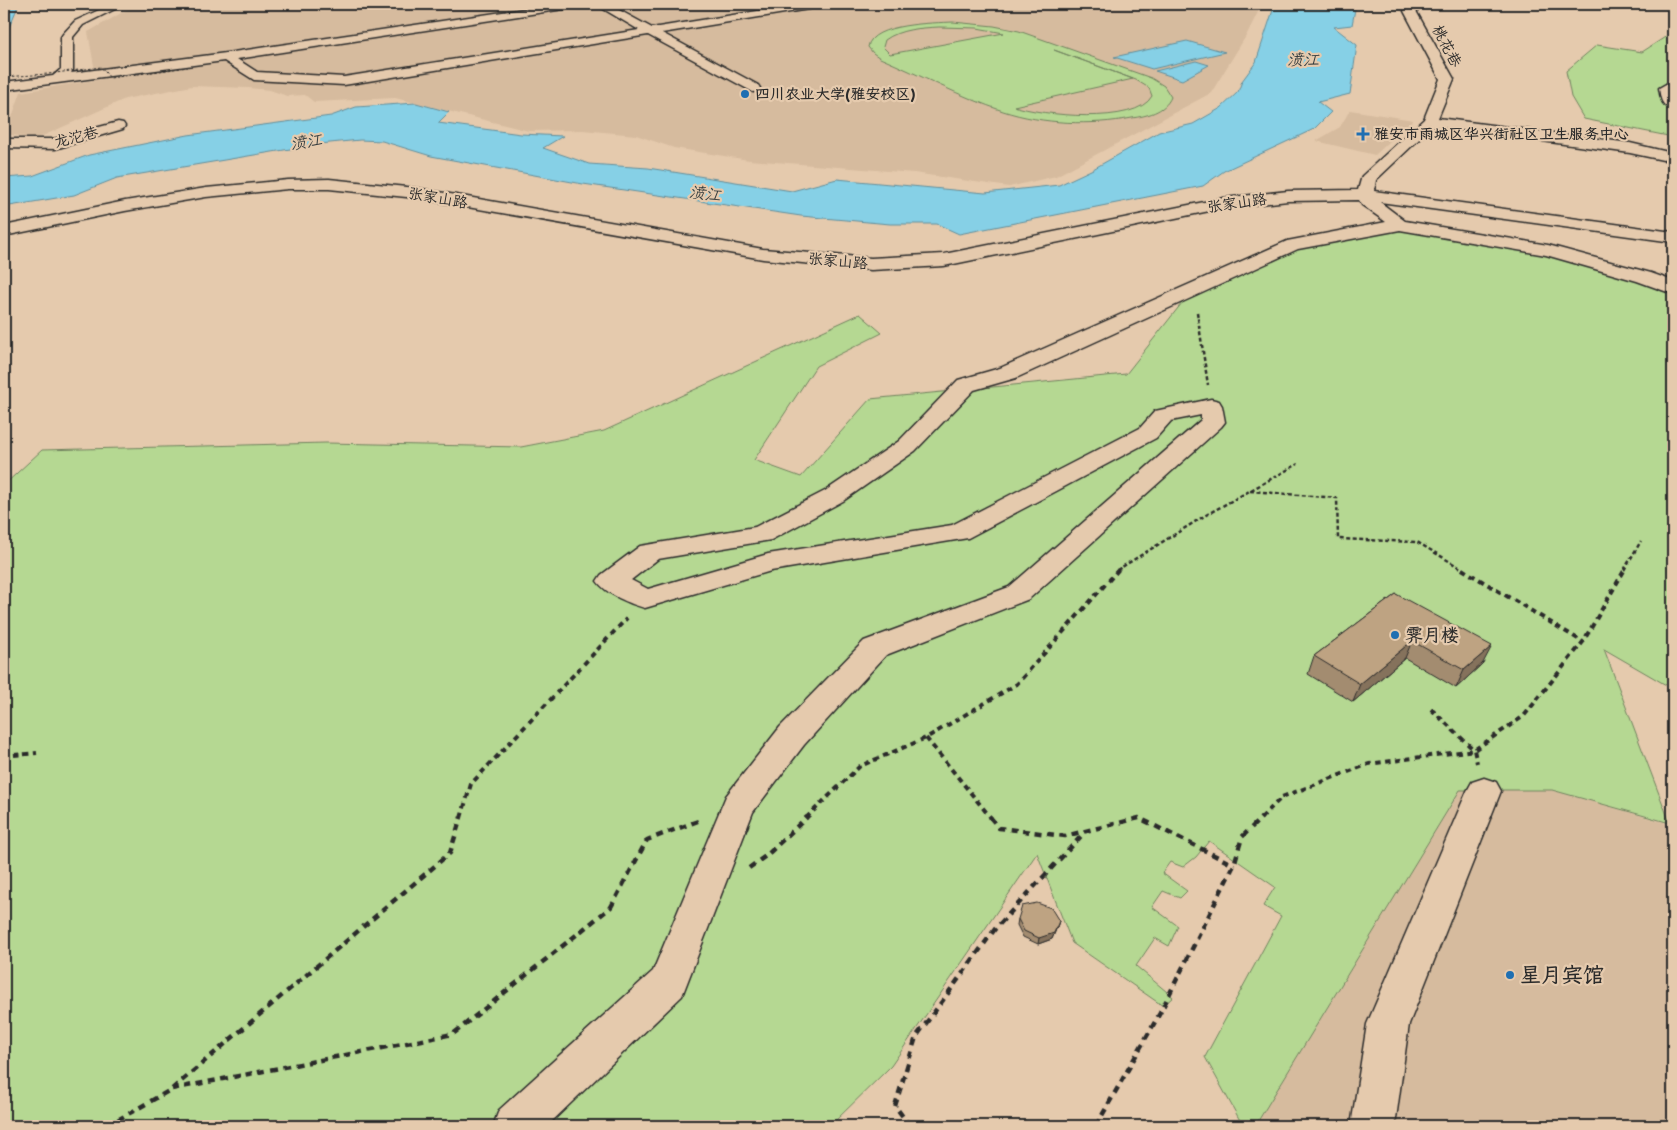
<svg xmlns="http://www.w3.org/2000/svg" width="1677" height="1130" font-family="'Balsamiq Sans','LXGW WenKai TC',sans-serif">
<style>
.built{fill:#d6bb9e}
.green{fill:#b5d892;stroke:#70825e;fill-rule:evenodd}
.water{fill:#86d0e6;stroke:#628e9b}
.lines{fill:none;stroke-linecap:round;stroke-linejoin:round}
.minor-casing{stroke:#2b2b2b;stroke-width:3}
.path-far2{stroke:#2b2b2b;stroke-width:2.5;stroke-dasharray:4 2.5;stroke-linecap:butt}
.path-far1{stroke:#2b2b2b;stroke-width:4;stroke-dasharray:5.5 4.5;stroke-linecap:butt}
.path{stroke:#2b2b2b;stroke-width:4.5;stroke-dasharray:7 5.5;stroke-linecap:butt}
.minor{fill:#e5caad;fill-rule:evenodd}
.path-bridge{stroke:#2b2b2b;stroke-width:1;stroke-dasharray:2.5 2;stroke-linecap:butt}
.wall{fill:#a38c70;stroke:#2b2b2b}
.shaded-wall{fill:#85725b;stroke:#2b2b2b}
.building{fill:#bea382;stroke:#2b2b2b}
.poi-dot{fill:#1f6fb2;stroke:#e5caad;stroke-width:2}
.labels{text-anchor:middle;stroke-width:4.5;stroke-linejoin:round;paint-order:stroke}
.far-street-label{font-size:15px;fill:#2b2b2b;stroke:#e5caad}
.far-poi-label{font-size:15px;font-weight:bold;fill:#2b2b2b;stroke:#e5caad;text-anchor:start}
.far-water-label{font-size:16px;font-style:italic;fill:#343c3e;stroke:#e5caad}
.poi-label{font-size:18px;font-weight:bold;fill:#2b2b2b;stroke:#e5caad;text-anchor:start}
.near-poi-label{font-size:21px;font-weight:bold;fill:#2b2b2b;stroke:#e5caad;text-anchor:start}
</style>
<rect width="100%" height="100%" fill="#e5caad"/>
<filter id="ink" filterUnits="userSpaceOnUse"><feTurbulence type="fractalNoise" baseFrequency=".02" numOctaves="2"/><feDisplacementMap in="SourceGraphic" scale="10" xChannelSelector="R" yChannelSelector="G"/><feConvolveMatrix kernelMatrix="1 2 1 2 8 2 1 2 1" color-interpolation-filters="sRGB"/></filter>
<g filter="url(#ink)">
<path class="built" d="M152 4H1262L1246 36 1211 93 1056 176 1009 187 914 173 749 160 674 148 636 135 582 130 529 131 395 98 314 102 305 95 287 96 270 90 248 88 192 86 125 99 36 139 6 134 21 92 101 79 94 66 88 32 132 7Z
M1350 110 1413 120 1375 155 1316 141 1340 127Z
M1460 790H1552L1673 825V1126H1255Z"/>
<path class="green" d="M953 22 994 26 1019 31 1151 78 1164 86 1171 97C1165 112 1146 116 1132 118 1091 126 1043 124 1003 111 961 97 920 75 880 58L873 53 868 47C871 23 935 23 953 22ZM939 27 977 28 1004 33 890 54 883 47 885 40C900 29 921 28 939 27ZM1054 50 1136 80 1149 88 1152 96C1136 126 1040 115 1014 106L1133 79Z
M1673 32V137L1584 119 1571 97 1566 71 1597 45 1642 52Z
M1400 225C1493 240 1586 253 1673 288V689L1604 649 1670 823 1552 790H1460L1255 1126H1243L1205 1057 1281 916 1263 906 1275 887 1209 841 1196 857 1183 867 1170 862 1162 873 1187 891 1180 898 1163 891 1152 907 1178 926 1169 946 1155 938 1136 966 1173 997 1163 1006 1072 943 1037 853 891 1066 830 1126H4V485L42 450 326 443 521 447 604 431 860 314 882 333 816 366 754 460 801 477 870 399 1126 374 1193 289 1293 245Z"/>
<path class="water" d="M4 4H19L4 39Z
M1275 4H1356L1352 25 1334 27 1357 45 1350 94 1318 102 1331 112 1314 129 1224 171 1203 186 959 234 937 224H890L801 216 583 184 431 156 382 141 360 140 320 144 117 178 74 195 4 207V178L32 176 89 155 188 135 331 116 356 107 416 103 449 112 438 123 521 134 563 136 543 148 589 164 648 168 792 191 837 179 985 193 1059 185 1093 169 1159 132 1193 124 1221 108 1238 92 1242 81 1256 62Z
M1187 41 1225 52 1152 69 1114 57Z
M1196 61 1209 65 1182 80 1155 71Z"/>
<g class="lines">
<g class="minor-casing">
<path id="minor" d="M112 4H125L83 25 73 37V70L71 73 226 53 557 4H582L577 7 237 59 257 72 344 77 639 30 595 4H608L652 28 802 4H826L821 7 662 33 758 85 760 88 758 91 753 92 648 35 344 85 254 80 224 61 4 90V82L53 76 61 69V37L63 34 75 21Z
M935 4H951L950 6 940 7Z
M1409 4H1419L1416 11 1454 79 1438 118 1630 143 1668 152 1671 155 1668 158 1663 160 1630 153 1433 126 1376 180 1374 191 1673 232V242L1380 202 1405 221 1548 245 1651 273 1673 281V294L1637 281 1546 255 1400 230 1298 249 1016 378 974 390 915 451 843 501 771 540 658 559 631 580 648 589 768 554 952 525 1140 428 1155 411 1211 399 1219 401 1222 406 1225 422 1221 427 1029 599 886 655 804 745 753 812 682 996 547 1126H493L499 1110 653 971 726 796 780 727 864 641 1009 587 1201 420V415L1171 421 1156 438 968 538 771 571 645 608C630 604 606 594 597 581L601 575 640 546 755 527 825 491 899 441 958 380 1000 368 1287 241 1386 222 1362 205 1359 200 1288 201 1224 208 944 266 871 270 763 259 416 198 329 189H288L206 197 125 211 4 236V226L125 201 206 188 288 180 329 179 416 188 763 249 871 258 944 254 1224 198 1288 191 1358 190 1362 176 1424 119 1440 79 1404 11Z
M1673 80V109C1661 106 1661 99 1659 88Z
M118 122 123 123 125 126 123 129 55 149 4 148V139H54Z
M1484 778 1496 782 1501 791 1409 1024 1395 1126H1351L1367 1024 1467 791 1472 782Z"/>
</g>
<path class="path-far2" d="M1197 312 1208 385
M1250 491 1337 498 1338 539 1417 542 1464 570
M1117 570 1206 515 1298 464
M1624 570 1641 541"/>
<path class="path-far1" d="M1462 569 1583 642
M1431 709 1474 750 1477 763
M926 738 991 818
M4 756 37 753
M461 818 471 784 627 618
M806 818 860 766 926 738 1017 684 1119 569
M1261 818 1282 797 1369 764 1474 750 1524 716 1583 642 1625 569"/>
<path class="path" d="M990 817 999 828 1065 836 1139 818 1234 865
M749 868 767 855 807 817
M172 1089 453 1034 611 907 647 840 698 821
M107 1126 172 1089 450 853 461 817
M910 1126 895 1106 916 1037 995 929 1085 832
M1096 1126 1160 1013 1234 865 1242 837 1262 817"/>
<use href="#minor" class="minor"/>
<path class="path-bridge" d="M4 77 48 74 101 67 110 78 188 67"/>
</g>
<path class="wall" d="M1396 594 1483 663 1456 688 1405 658 1353 702 1308 674 1314 656Z
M1018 919 1059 921 1057 927 1052 939 1038 944 1023 937 1017 925Z"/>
<path class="shaded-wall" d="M1412 641 1405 658 1353 702 1360 684Z
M1492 646 1483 663 1456 688 1464 670Z
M1059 921 1057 927 1052 939 1038 944 1039 938Z"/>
<path class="building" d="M1396 594 1492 646 1464 670 1412 641 1360 684 1314 656Z
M1037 903 1051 908 1059 921 1054 933 1039 938 1024 931 1018 919 1022 906Z"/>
</g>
<g class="poi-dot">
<circle cx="745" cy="94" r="5"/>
<path d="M1360.5 126.5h5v5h5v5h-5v5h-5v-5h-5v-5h5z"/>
<circle cx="1395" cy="635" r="5"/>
<circle cx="1510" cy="975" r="5"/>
</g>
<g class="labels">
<g class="far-street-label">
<text transform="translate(1447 46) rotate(62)" y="5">桃花巷</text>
<text transform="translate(76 137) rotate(-14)" y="5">龙沱巷</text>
<text transform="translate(438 198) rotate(10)" y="5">张家山路</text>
<text transform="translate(1237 203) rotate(-8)" y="5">张家山路</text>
<text transform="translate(838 261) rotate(5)" y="5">张家山路</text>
</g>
<g class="far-poi-label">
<text x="755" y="99">四川农业大学(雅安校区)</text>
<text x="1374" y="139">雅安市雨城区华兴街社区卫生服务中心</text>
</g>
<g class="far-water-label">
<text x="1303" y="65">𣸣江</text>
<text transform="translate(306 141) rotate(-9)" y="6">𣸣江</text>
<text transform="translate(705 193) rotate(7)" y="6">𣸣江</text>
</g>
<g class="poi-label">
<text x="1405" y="641">霁月楼</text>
</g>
<g class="near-poi-label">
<text x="1520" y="982">星月宾馆</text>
</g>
</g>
<rect width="1677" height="1130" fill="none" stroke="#e5caad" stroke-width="20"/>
<rect x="10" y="10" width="1657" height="1110" fill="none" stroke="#2b2b2b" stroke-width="2" filter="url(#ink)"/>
</svg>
